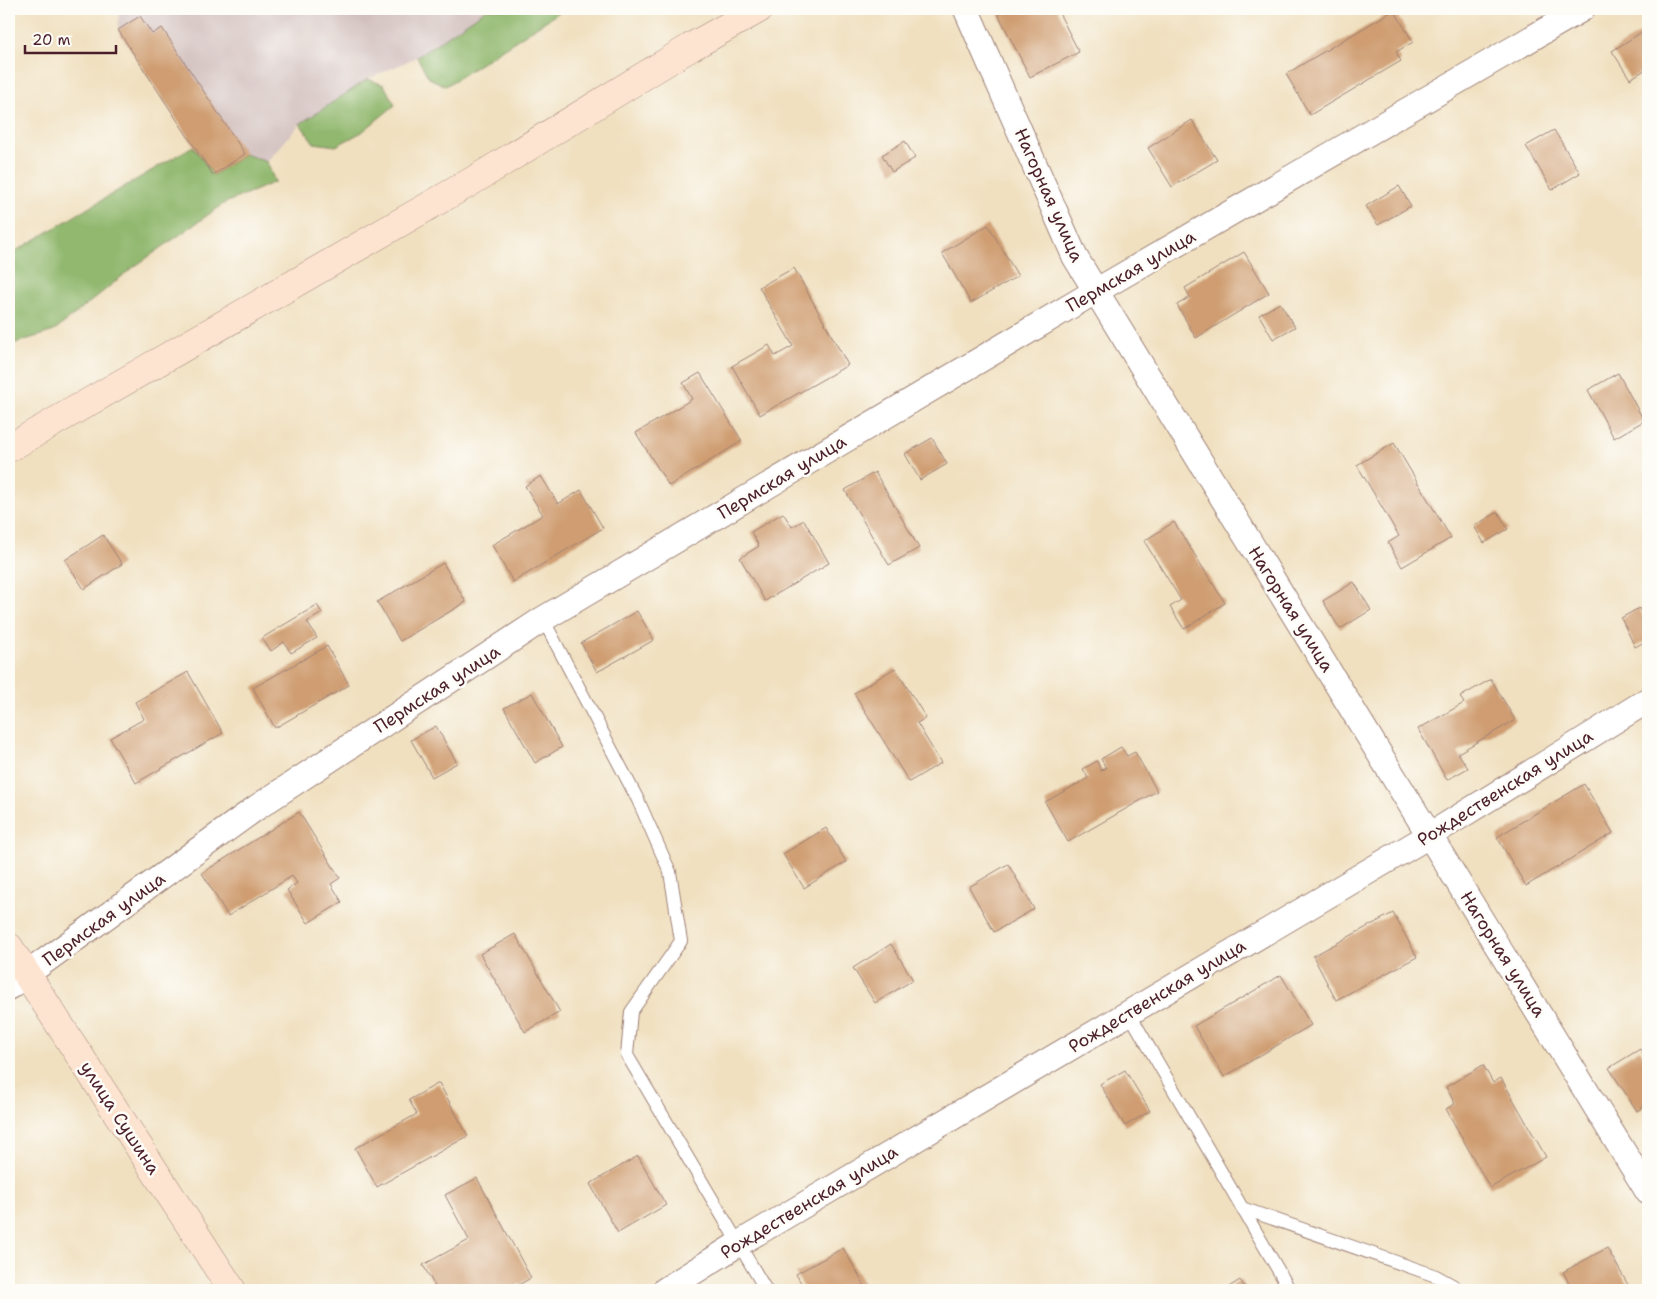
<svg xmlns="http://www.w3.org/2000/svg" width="1657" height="1299" font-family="'Shantell Sans',sans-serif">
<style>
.industrial{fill:#d1bfbe}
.forest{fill:#91b86e;stroke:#6e6c4c}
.building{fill:#cf9d71}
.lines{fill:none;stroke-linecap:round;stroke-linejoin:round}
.lane-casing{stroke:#9d8076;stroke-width:14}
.street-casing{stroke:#9d8076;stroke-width:27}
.secondary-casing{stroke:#9d8076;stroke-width:29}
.lane{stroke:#fff;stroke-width:12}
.street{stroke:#fff;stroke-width:25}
.secondary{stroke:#fde4d1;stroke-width:28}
.labels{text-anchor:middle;stroke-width:5;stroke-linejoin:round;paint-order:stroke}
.street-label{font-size:18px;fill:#4a1f2b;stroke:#fdfcf7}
</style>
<rect width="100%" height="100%" fill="#fdfcf7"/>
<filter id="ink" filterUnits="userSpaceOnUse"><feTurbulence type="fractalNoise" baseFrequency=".02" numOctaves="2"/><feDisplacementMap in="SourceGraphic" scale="10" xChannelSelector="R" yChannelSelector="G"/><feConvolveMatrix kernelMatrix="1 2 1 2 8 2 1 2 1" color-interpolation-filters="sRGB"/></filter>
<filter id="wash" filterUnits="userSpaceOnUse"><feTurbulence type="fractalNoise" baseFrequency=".0096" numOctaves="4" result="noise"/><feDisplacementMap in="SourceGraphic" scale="20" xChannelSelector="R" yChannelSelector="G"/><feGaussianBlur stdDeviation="1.12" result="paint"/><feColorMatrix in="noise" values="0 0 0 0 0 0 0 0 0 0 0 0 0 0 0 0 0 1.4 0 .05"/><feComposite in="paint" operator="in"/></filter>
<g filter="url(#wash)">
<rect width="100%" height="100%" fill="#f0e0c0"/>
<path class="industrial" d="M117 9H487L417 57 368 79 300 124 267 162 245 154 213 175 118 30 119 12Z"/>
<path class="forest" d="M487 9H564L446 86 429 78 417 57Z
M368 79 384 85 395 105 362 132 336 146 314 143 300 124Z
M193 146 213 175 245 154 267 162 275 182 225 203 131 269 54 331 9 345V255Z"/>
<g id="blocks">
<path class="building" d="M998 9H1057L1079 52 1030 77 996 10Z
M1394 10 1413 42 1396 52 1401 61 1310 115 1286 74Z
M140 16 152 34 162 28 245 154 213 175 118 30Z
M1648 28V68L1630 79 1612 51Z
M1192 120 1217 160 1172 187 1148 148Z
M1554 130 1580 173 1552 190 1526 146Z
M905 141 915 158 892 172 882 155Z
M1399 186 1411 206 1378 225 1366 206Z
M988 225 1018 276 971 303 942 253Z
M1244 252 1269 293 1196 338 1177 305 1190 297 1185 288Z
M794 268 848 365 760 415 732 366 769 345 775 356 793 346 759 287Z
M1280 303 1295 327 1273 339 1259 315Z
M700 373 742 441 669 486 636 433 692 399 683 383Z
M1618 373 1644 421 1614 438 1588 390Z
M932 438 947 464 920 480 905 454Z
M1394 443 1451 538 1402 567 1388 543 1399 536 1357 465Z
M875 472 919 548 889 565 845 490Z
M541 476 558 504 581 490 603 528 513 582 492 545 543 515 525 486Z
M1498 512 1508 529 1484 543 1474 526Z
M783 513 792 527 804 520 829 563 765 601 740 558 759 546 751 532Z
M1174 522 1225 603 1184 629 1170 607 1181 600 1144 541Z
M103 535 122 564 84 589 65 560Z
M443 563 466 602 400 641 377 602Z
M1354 582 1371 610 1340 629 1323 601Z
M317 605 322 613 307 622 317 638 291 653 284 642 271 651 262 638Z
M1639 608 1648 625V640L1635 647 1621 618Z
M637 611 654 640 597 672 581 643Z
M327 646 349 685 275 728 253 688Z
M895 668 926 718 917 723 941 763 909 782 854 693Z
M188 672 223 733 136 783 110 738 144 719 135 702Z
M1491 679 1515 720 1458 753 1468 768 1447 780 1418 729 1464 703 1460 697Z
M532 693 562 747 535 763 504 708Z
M436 726 457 763 432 777 411 740Z
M1121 747 1127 756 1135 752 1157 791 1068 842 1045 802 1088 778 1083 769 1097 761 1101 771 1106 768 1101 759Z
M1584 784 1613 833 1526 886 1497 837Z
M299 812 340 878 331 884 342 902 308 923 287 890 297 883 292 876 228 916 202 873Z
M826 828 846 862 804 888 783 854Z
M1008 864 1034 909 994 932 969 887Z
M1393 913 1417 957 1336 1000 1313 956Z
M515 934 560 1012 525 1032 480 954Z
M891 944 913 980 875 1003 853 968Z
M1281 975 1311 1025 1224 1077 1194 1026Z
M1640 1049 1648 1062V1104L1637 1111 1609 1068Z
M1483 1065 1493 1083 1501 1078 1546 1157 1490 1188 1446 1109 1455 1104 1446 1087Z
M1125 1070 1150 1111 1125 1126 1100 1084Z
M439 1083 468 1136 377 1187 355 1148 417 1114 409 1100Z
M638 1156 666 1205 618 1233 590 1184Z
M477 1178 531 1278 509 1290H437L423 1265 469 1240 445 1195Z
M843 1248 864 1284 853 1290H805L796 1274Z
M1607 1248 1631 1290H1573L1563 1272Z
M1240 1280 1247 1290H1224Z"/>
</g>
</g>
<g filter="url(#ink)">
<use href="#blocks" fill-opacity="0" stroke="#9d8076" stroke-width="1"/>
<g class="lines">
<g class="lane-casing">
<path id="lane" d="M543 619 638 800 670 872 681 941 631 1012 627 1055 766 1290
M1129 1013 1288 1287
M1242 1208 1436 1276 1454 1286 1456 1290"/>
</g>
<g class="street-casing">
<path id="street" d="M966 9 1075 257 1648 1192
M9 987 256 808 543 619 1096 291 1582 9
M665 1290 738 1244 1430 835 1648 700"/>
</g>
<g class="secondary-casing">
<path id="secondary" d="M9 448 474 180 691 47 759 9
M9 947 232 1290"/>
</g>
<use href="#lane" class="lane"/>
<use href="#street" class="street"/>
<use href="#secondary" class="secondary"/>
</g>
</g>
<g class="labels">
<g class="street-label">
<text transform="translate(1049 195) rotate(66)" y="6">Нагорная улица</text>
<text transform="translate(1131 271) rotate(-30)" y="6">Пермская улица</text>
<text transform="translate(782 477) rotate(-31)" y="6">Пермская улица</text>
<text transform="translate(1291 609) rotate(58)" y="6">Нагорная улица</text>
<text transform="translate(437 689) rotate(-33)" y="6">Пермская улица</text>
<text transform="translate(1505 788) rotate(-32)" y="6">Рождественская улица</text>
<text transform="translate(104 919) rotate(-36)" y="6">Пермская улица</text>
<text transform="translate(1503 954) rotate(58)" y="6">Нагорная улица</text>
<text transform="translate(1157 996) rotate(-31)" y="6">Рождественская улица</text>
<text transform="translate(120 1118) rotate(57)" y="6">улица Сушина</text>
<text transform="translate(809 1202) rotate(-31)" y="6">Рождественская улица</text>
</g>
</g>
<rect width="1657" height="1299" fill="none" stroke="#fdfcf7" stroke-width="30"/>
<path d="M25 45v8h91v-8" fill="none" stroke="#4a1f2b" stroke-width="2.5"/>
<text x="32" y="45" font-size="15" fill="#4a1f2b" stroke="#fdfcf7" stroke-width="4" paint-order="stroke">20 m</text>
</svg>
